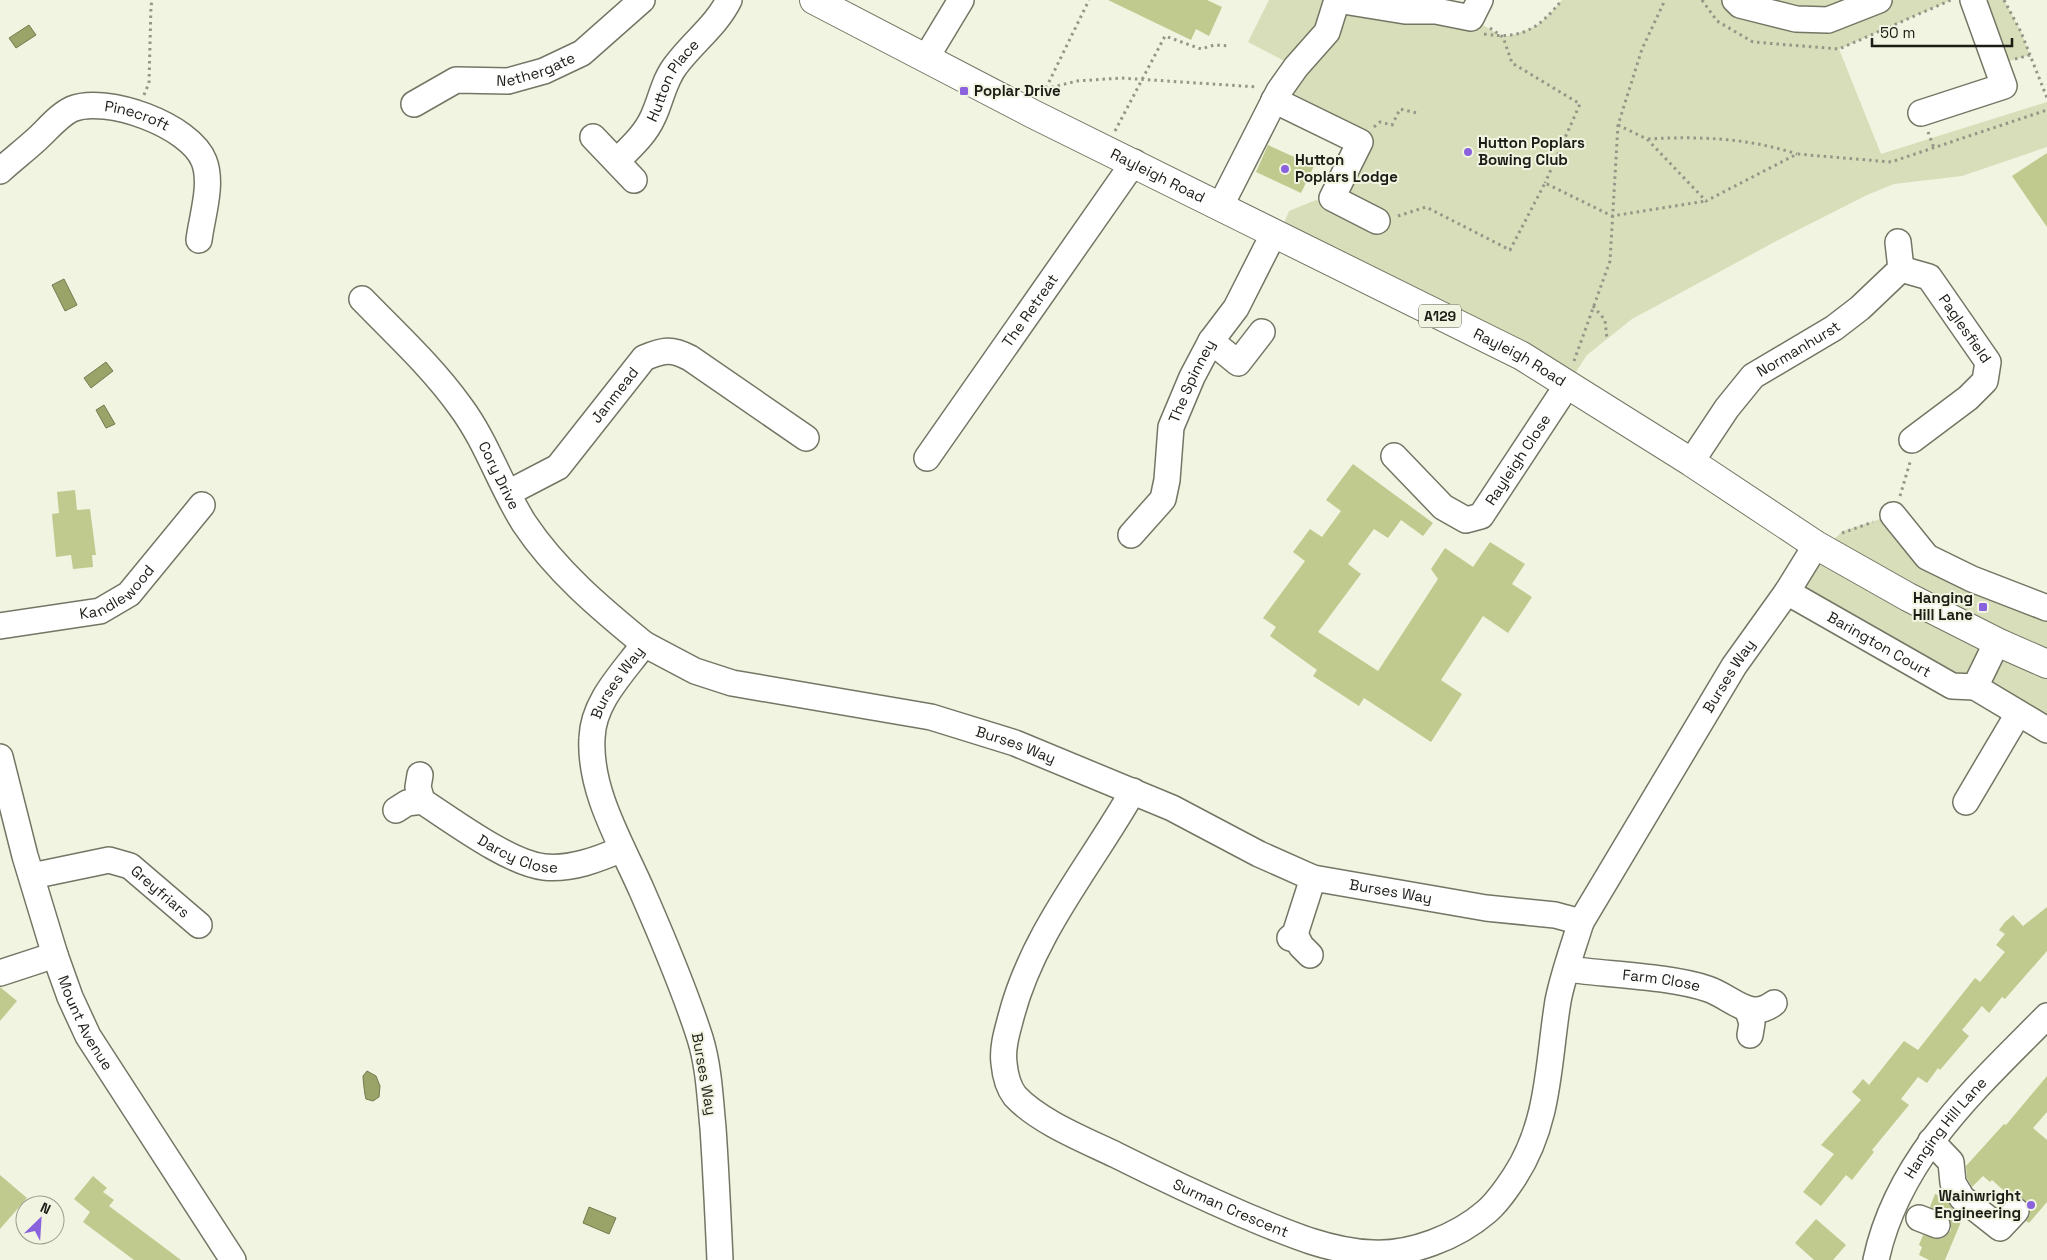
<svg xmlns="http://www.w3.org/2000/svg" width="2047" height="1260" font-family="'Space Grotesk',sans-serif">
<style>
.green{fill:#d8deb9}
.water{fill:#9aa368;stroke:#747b4f}
.building{fill:#c1ca8e}
.lines{fill:none;stroke-linecap:round;stroke-linejoin:round}
.minor-casing{stroke:#737664;stroke-width:28}
.major-casing{stroke:#737664;stroke-width:30}
.path{stroke:#949688;stroke-width:3;stroke-dasharray:2.5 4;stroke-linecap:butt}
.minor{stroke:#fff;stroke-width:25}
.major{stroke:#fff;stroke-width:28}
.poi-dot{fill:#8a62dd;stroke:#f0f4e0;stroke-width:2}
.labels{text-anchor:middle;stroke-width:4;stroke-linejoin:round;paint-order:stroke}
.shield{fill:#f0f4e0;stroke:#5c5e53;stroke-width:1}
.shield-label{font-size:14px;font-weight:bold;fill:#1c1d16}
.street-label{font-size:15px;fill:#1c1d16;stroke:#f0f4e0}
.poi-label{font-size:15px;font-weight:bold;fill:#1c1d16;stroke:#f0f4e0;text-anchor:start}
</style>
<rect width="100%" height="100%" fill="#f0f4e0"/>
<path class="green" d="M1269 0H1337L1471 18 1503 37C1537 29 1540 26 1562 0H1951L1839 49 1881 154 2047 102V147L1962 176 1894 184 1867 195 1782 238 1632 319 1587 355 1568 384 1284 223 1289 211 1316 200 1337 211 1370 144 1279 91 1296 67 1248 42Z
M1973 0H2004L2021 32 2030 55 1996 65Z
M1893 515 1927 557 2047 608V730L1787 592 1823 549 1843 531Z"/>
<path class="water" d="M29 25 36 35 16 48 9 38Z
M64 279 77 305 65 311 52 285Z
M106 362 113 371 91 388 84 378Z
M104 405 115 424 106 428 96 410Z
M367 1071 376 1076 380 1086 379 1097 373 1101 366 1099C365 1097 363 1080 363 1076Z
M589 1207 616 1218 609 1234 583 1223Z"/>
<path class="building" d="M1108 0H1207L1222 7 1209 36 1196 29 1191 40Z
M1268 145 1314 166 1301 193 1256 172Z
M2047 153V227L2012 176Z
M1353 464 1433 523 1423 536 1401 520 1388 538 1374 529 1348 564 1361 574 1318 632 1378 671 1438 579 1431 569 1445 548 1473 567 1490 542 1525 564 1512 584 1532 597 1508 633 1483 616 1441 680 1462 694 1431 742 1364 698 1359 706 1313 676 1317 670 1270 636 1276 627 1263 618 1305 561 1293 552 1310 529 1322 537 1341 511 1326 500Z
M75 490 77 510 90 509 96 555H92L93 567 73 569 71 555 56 557 52 514 59 513 57 492Z
M2047 907V951L2005 999 2002 997 1989 1013 1982 1006 1962 1030 1969 1036 1940 1070 1938 1068 1927 1083 1918 1077 1901 1099 1909 1105 1872 1150 1874 1152 1852 1180 1846 1175 1821 1206 1803 1192 1834 1154 1821 1145 1861 1100 1852 1092 1863 1079 1869 1085 1904 1041 1918 1050 1975 978 1980 982 2005 952 1996 945 2005 934 1999 930 2005 922 2013 915 2023 926Z
M0 987 17 1001 0 1021Z
M2047 1076V1112L2033 1128 2047 1140V1202L2029 1223 2026 1221 2030 1215V1207L2025 1200 2019 1197H2011L1992 1180 1990 1182 1983 1176 1972 1187 1967 1178 1966 1166 2004 1124 2006 1125Z
M0 1175 27 1198 0 1229Z
M93 1176 107 1188 103 1192 114 1200 109 1206 181 1260H134L83 1222 90 1212 74 1199Z
M1935 1194 1945 1198 1953 1209 1963 1217 1945 1260H1929L1919 1255 1922 1247 1919 1245 1923 1235 1940 1239 1946 1236 1951 1230V1222L1948 1216 1930 1207Z
M1816 1219 1846 1245 1833 1260H1814L1795 1243Z"/>
<g class="lines">
<g class="minor-casing">
<g id="minor">
<path d="M1337 0 1405 11H1436L1471 18 1480 0"/>
<path d="M1735 0 1740 5 1796 19 1828 20 1879 0"/>
<path d="M926 58 961 0"/>
<path d="M1274 100 1360 142 1332 198 1377 221"/>
<path id="s1" d="M414 104 456 80 508 81 544 71 582 53 642 0"/>
<path d="M1921 113 2004 86 1973 0"/>
<path d="M593 137 634 180"/>
<path id="s2" d="M617 161C630 148 645 135 653 117 661 100 664 80 676 65 693 42 716 26 729 0"/>
<path id="s3" d="M0 171C12 160 25 150 37 139 48 129 59 115 72 109 106 95 190 125 204 161 213 184 202 216 199 240"/>
<path d="M1221 205 1279 91 1296 67 1327 32 1337 0"/>
<path id="s4" d="M1901 269 1929 277 1988 362 1985 381 1968 398 1912 440"/>
<path id="s5" d="M362 299C396 334 432 367 460 406 487 442 500 485 524 523 556 571 600 608 644 644"/>
<path d="M1211 341 1238 363 1262 332"/>
<path id="s6" d="M1394 456 1443 507 1466 520 1481 516 1568 384"/>
<path id="s7" d="M927 458 1134 162"/>
<path id="s8" d="M1691 462 1727 408 1753 376 1834 328 1860 308 1901 269 1898 242"/>
<path id="s9" d="M508 493 558 467 644 358C663 350 671 348 690 358L806 438"/>
<path d="M1893 515 1927 557 1972 579 2047 608"/>
<path id="s10" d="M1131 535 1163 499 1167 480 1171 427 1192 377 1211 341 1236 308 1274 233"/>
<path id="s11" d="M1787 592 1952 686 1975 687 1997 642"/>
<path id="s12" d="M0 626 100 611 129 594 202 505"/>
<path d="M1975 687 2047 730"/>
<path id="s13" d="M0 757 25 856 55 955 70 997 88 1036 233 1260"/>
<path d="M420 775 418 787 422 801"/>
<path id="s14" d="M1133 791C1091 865 1032 934 1011 1017 1007 1032 1002 1048 1004 1063 1005 1074 1008 1087 1015 1096 1039 1122 1085 1140 1116 1155 1158 1176 1200 1196 1244 1215 1285 1232 1327 1251 1372 1253 1411 1255 1457 1237 1486 1212 1498 1202 1507 1188 1515 1176 1550 1122 1548 1062 1558 1001 1563 975 1573 948 1581 922"/>
<path d="M1966 802 2018 714"/>
<path id="s15" d="M396 810 407 803 422 801C453 821 509 863 544 867 571 870 599 859 622 849"/>
<path id="s16" d="M32 876 109 860 130 866 199 925"/>
<path d="M1295 934 1301 946 1310 955"/>
<path d="M1290 938 1295 934 1313 878"/>
<path id="s17" d="M1567 969C1610 975 1669 976 1708 989 1732 997 1750 1022 1774 1003"/>
<path d="M0 973 55 955"/>
<path d="M1748 1011 1752 1023 1750 1035"/>
<path d="M1931 1141 1951 1162 1953 1183 1962 1198 2000 1228 2016 1211"/>
<path d="M1919 1218 1937 1225"/>
<path id="s18" d="M720 1260C718 1216 716 1172 713 1128 710 1098 709 1067 700 1038 684 988 663 939 642 891 621 843 589 791 592 738 593 701 624 672 644 644L695 671 732 683 931 717 1015 743 1172 808 1259 854 1313 878 1486 908 1555 915 1581 922 1734 666 1787 592 1816 545"/>
<path id="s19" d="M1876 1260C1898 1157 1976 1088 2047 1016"/>
</g>
</g>
<g class="major-casing">
<g id="major">
<path id="s20" d="M814 0 1033 114 1522 356 1691 462 1816 545 1908 597 1997 642 2047 664"/>
</g>
</g>
<path class="path" d="M1702 0 1717 21 1753 42 1839 49 1951 0
M2004 0 2021 32 2047 98
M1490 28 1503 37 1512 63 1580 104 1545 183
M1484 34C1523 40 1539 28 1562 0
M2015 59 2030 55
M1046 88 1089 0
M1045 89 1077 81 1121 78 1258 87
M144 95 149 83 151 5 153 0
M1618 125 1647 139 1706 201 1797 154 1891 162 2047 110
M1374 127 1380 122 1392 125 1400 109 1417 113
M1115 131 1165 36 1201 49 1214 45 1230 46
M1928 132 1934 148
M1648 139C1699 136 1748 138 1797 154
M1398 216 1426 207 1510 250 1545 183 1612 216 1706 201
M1593 306 1605 320 1607 339
M1574 361 1610 261 1618 125 1642 49 1665 0
M1900 496 1911 459
M1842 533 1873 522"/>
<use href="#minor" class="minor"/>
<use href="#major" class="major"/>
</g>
<g class="poi-dot">
<rect x="959" y="86" width="10" height="10" rx="2.5"/>
<circle cx="1468" cy="152" r="5"/>
<circle cx="1285" cy="169" r="5"/>
<rect x="1978" y="602" width="10" height="10" rx="2.5"/>
<circle cx="2031" cy="1205" r="5"/>
</g>
<g class="labels">
<rect class="shield" x="1419" y="304.5" width="42" height="23" rx="4"/>
<g class="shield-label">
<text x="1440" y="321">A129</text>
</g>
<g class="street-label">
<text dy="5" stroke="none"><textPath href="#s1" startOffset="130">Nethergate</textPath></text>
<text dy="5" stroke="none"><textPath href="#s2" startOffset="99">Hutton Place</textPath></text>
<text dy="5" stroke="none"><textPath href="#s3" startOffset="162">Pinecroft</textPath></text>
<text dy="5" stroke="none"><textPath href="#s20" startOffset="386">Rayleigh Road</textPath></text>
<text dy="5" stroke="none"><textPath href="#s7" startOffset="180">The Retreat</textPath></text>
<text dy="5" stroke="none"><textPath href="#s4" startOffset="92">Paglesfield</textPath></text>
<text dy="5" stroke="none"><textPath href="#s8" startOffset="159">Normanhurst</textPath></text>
<text dy="5" stroke="none"><textPath href="#s20" startOffset="791">Rayleigh Road</textPath></text>
<text dy="5" stroke="none"><textPath href="#s10" startOffset="171">The Spinney</textPath></text>
<text dy="5" stroke="none"><textPath href="#s9" startOffset="148">Janmead</textPath></text>
<text dy="5" stroke="none"><textPath href="#s6" startOffset="180">Rayleigh Close</textPath></text>
<text dy="5" stroke="none"><textPath href="#s5" startOffset="225">Cory Drive</textPath></text>
<text dy="5" stroke="none"><textPath href="#s12" startOffset="125">Kandlewood</textPath></text>
<text dy="5" stroke="none"><textPath href="#s11" startOffset="106">Barington Court</textPath></text>
<text dy="5" stroke="none"><textPath href="#s18" startOffset="1926">Burses Way</textPath></text>
<text dy="5" stroke="none"><textPath href="#s18" startOffset="606">Burses Way</textPath></text>
<text dy="5" stroke="none"><textPath href="#s18" startOffset="1041">Burses Way</textPath></text>
<text dy="5" stroke="none"><textPath href="#s15" startOffset="139">Darcy Close</textPath></text>
<text dy="5" stroke="none"><textPath href="#s18" startOffset="1446">Burses Way</textPath></text>
<text dy="5" stroke="none"><textPath href="#s16" startOffset="140">Greyfriars</textPath></text>
<text dy="5" stroke="none"><textPath href="#s17" startOffset="95">Farm Close</textPath></text>
<text dy="5" stroke="none"><textPath href="#s13" startOffset="280">Mount Avenue</textPath></text>
<text transform="translate(704 1074) rotate(80)" y="5">Burses Way</text>
<text dy="5" stroke="none"><textPath href="#s19" startOffset="151">Hanging Hill Lane</textPath></text>
<text dy="5" stroke="none"><textPath href="#s14" startOffset="584">Surman Crescent</textPath></text>
</g>
<g class="poi-label">
<text x="974" y="96">Poplar Drive</text>
<text x="1478" y="148">Hutton Poplars<tspan x="1478" dy="17">Bowing Club</tspan></text>
<text x="1295" y="165">Hutton<tspan x="1295" dy="17">Poplars Lodge</tspan></text>
<text x="1973" y="603" text-anchor="end">Hanging<tspan x="1973" dy="17">Hill Lane</tspan></text>
<text x="2021" y="1201" text-anchor="end">Wainwright<tspan x="2021" dy="17">Engineering</tspan></text>
</g>
</g>
<g transform="translate(40 1220) rotate(25)"><circle r="24" fill="#f0f4e0" stroke="#9b9e8f"/>
<path d="M0-4L9 19L0 12L-9 19Z" fill="#8a62dd"/>
<text y="-8" font-size="14" font-weight="bold" text-anchor="middle" fill="#1c1d16">N</text>
</g>
<path d="M1872 38v8h140v-8" fill="none" stroke="#1c1d16" stroke-width="2.5"/>
<text x="1880" y="38" font-size="15" fill="#1c1d16" stroke="#f0f4e0" stroke-width="4" paint-order="stroke">50 m</text>
</svg>
